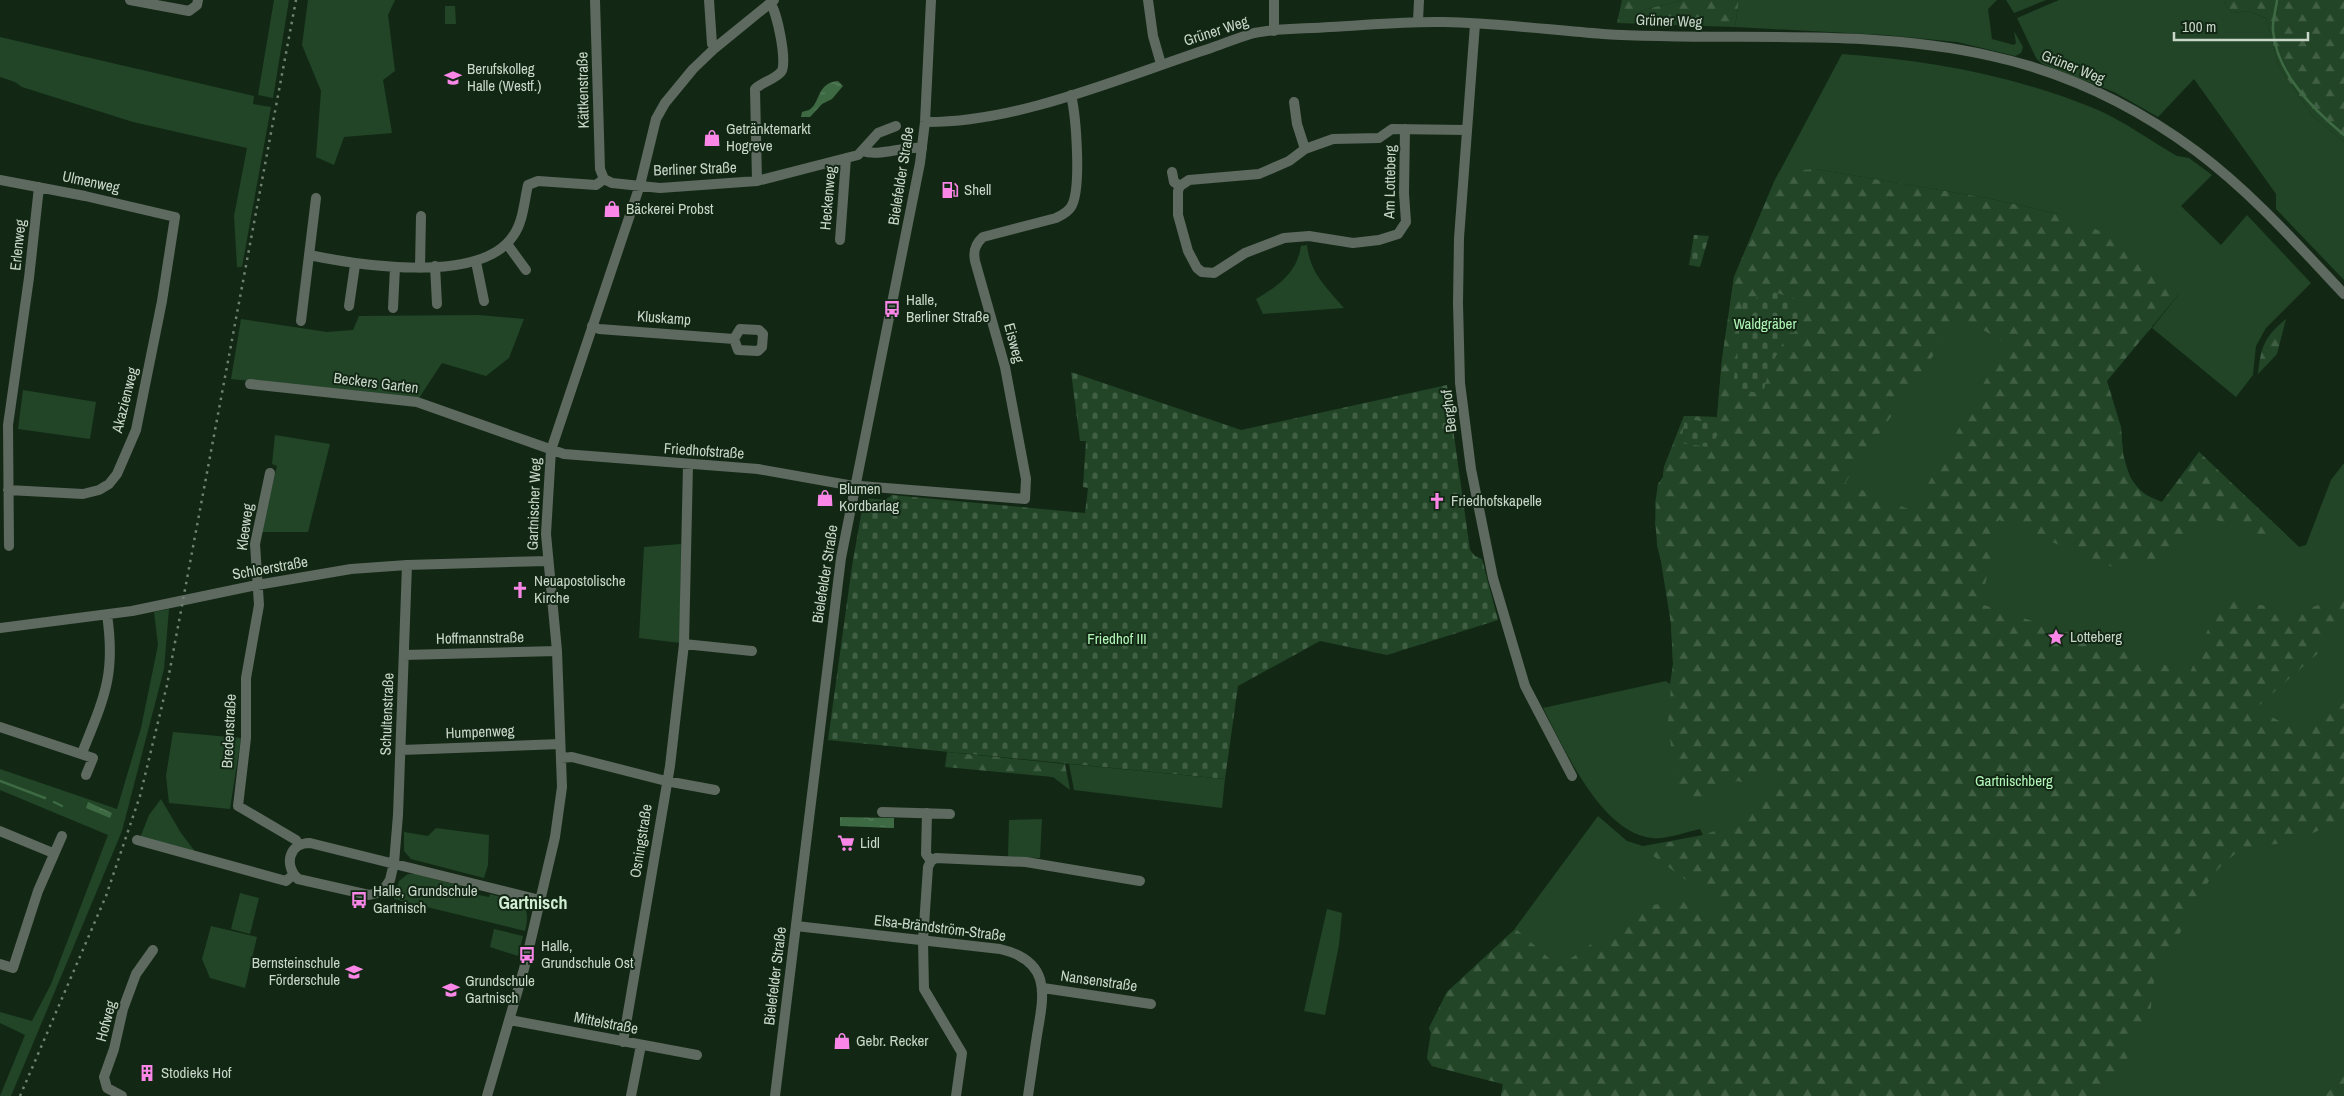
<svg xmlns="http://www.w3.org/2000/svg" width="2344" height="1096" font-family="'Archivo Narrow',sans-serif">
<style>
.green{fill:#214526}
.forest{fill:url(#forest-firs);fill-rule:evenodd}
.cemetery{fill:url(#cemetery-stones)}
.water{fill:url(#water-ripples)}
.lines{fill:none;stroke-linecap:round;stroke-linejoin:round}
.stream{stroke:#3e6a43;stroke-width:2.5}
.minor{stroke:#5e695f;stroke-width:10}
.tertiary{stroke:#5e695f;stroke-width:10}
.rail{stroke:#708272;stroke-width:2.5;stroke-dasharray:2.5 5;stroke-linecap:butt}
.labels{text-anchor:middle;stroke-width:4;stroke-linejoin:round;paint-order:stroke}
.street-label{font-size:15px;fill:#c9d7ca;stroke:#122815}
.poi-label{font-size:15px;fill:#c9d7ca;stroke:#122815;text-anchor:start}
.park-label{font-size:15px;fill:#b2f7b8;stroke:#122815}
.quarter-label{font-size:18px;font-weight:bold;fill:#d0edd2;stroke:#122815}
</style>
<defs>
<pattern id="forest-firs" width="22" height="20" patternUnits="userSpaceOnUse" patternTransform="scale(1.25)"><rect width="22" height="20" fill="#214526"/><path d="M5 1l3.5 6h-7zM16 11l3.5 6h-7z" fill="#405f44"/></pattern>
<pattern id="cemetery-stones" width="16" height="16" patternUnits="userSpaceOnUse" patternTransform="scale(1.25)"><rect width="16" height="16" fill="#214526"/><path d="M2 7V4a2 2 0 0 1 4 0v3zM10 15v-3a2 2 0 0 1 4 0v3z" fill="#405f44"/></pattern>
<pattern id="water-ripples" width="26" height="14" patternUnits="userSpaceOnUse" patternTransform="scale(1.25)"><rect width="26" height="14" fill="#3e6a43"/><path d="M2 4q2-2 4 0t4 0M15 11q2-2 4 0t4 0" fill="none" stroke="#597f5d"/></pattern>
</defs>
<rect width="100%" height="100%" fill="#122815"/>
<path class="green" d="M274 0H289L273 98 258 95Z
M308 0H395L388 15 395 71 383 80 392 133 344 137 334 165 316 157 321 91 302 45Z
M1640 0H1682L1640 11Z
M1739 0H1997L1988 9 1992 39 2014 45 2016 43 2014 31 2023 47 2021 53 2015 56 1957 42 1885 35 1735 27Z
M2006 0H2046L2014 13Z
M2059 0H2223L2232 13 2248 11 2266 18 2279 67 2313 116 2344 142V280L2276 209V194L2194 79 2158 117 2114 92 2042 64 2036 58 2017 18Z
M445 6H455L456 24H445Z
M0 37 254 96 253 104 271 107 242 267H237L234 216 247 148 133 122 22 87 15 82 0 77Z
M1842 54C1929 60 2017 76 2098 110 2125 122 2151 141 2177 156L2189 158 2212 175 2181 206 2221 245 2247 215 2311 283 2266 328 2256 346 2253 375 2236 397 2152 328 2179 294 2058 214 1987 198 1815 169 2121 427C2123 455 2124 484 2152 498 2156 500 2158 502 2162 502L2199 452 2299 547 2306 545 2331 480 2344 463V1096H1501L1503 1084 1432 1066 1427 1058 1431 1033 1429 1028 1447 992 1513 931 1598 816 1627 841 1643 846 1703 835 1700 829C1687 832 1664 840 1652 838 1601 833 1564 748 1543 708L1666 681 1670 684 1673 664 1671 624 1664 572 1657 546 1655 504 1658 484 1663 477 1664 467 1684 416 1717 417 1722 359 1734 277 1774 182Z
M1307 245C1310 273 1326 287 1344 308L1263 314 1256 299C1278 286 1297 273 1301 246Z
M479 315 524 319 509 358 486 376 442 363 419 398 231 379 241 319 327 332 353 330 359 316Z
M23 390 96 402 90 439 18 429Z
M275 435 330 444 308 532H261L277 466 272 464Z
M681 544 680 643 639 638 644 547Z
M169 609 164 669 122 831 11 1096H0L25 1035 0 1023V1012L32 1021 51 984 108 835 0 790V769L117 809 141 728 158 645 154 612Z
M173 732 241 738 230 809 169 803 166 776Z
M1069 764 1225 779 1222 808 1074 790Z
M161 799 181 833 197 854 140 838 149 815Z
M1042 819 1040 858 1008 857 1009 820Z
M436 828 489 835 488 865 484 878 411 859 404 851V832L428 836Z
M408 874H416L475 890 474 894 489 897 490 894C516 901 533 899 525 931L394 899 399 881Z
M240 893 259 898 250 934 231 929Z
M1327 909 1342 913 1339 945 1325 1015 1304 1011Z
M211 926 257 937 245 988 210 978 202 959Z
M494 929 523 936 518 956 490 947Z"/>
<path class="forest" d="M1622 0H1640V11L1682 0H1739L1735 27 1617 23Z
M2223 0H2344V142L2313 116 2279 67 2266 18 2248 11 2232 13Z
M1815 169 1987 198 2058 214 2127 242 2135 247 2179 294 2107 381 2121 427 2123 455 2130 478 2143 494 2162 502 2199 452 2299 547 2207 517 2163 558 2115 568 1999 520 1981 604 2190 673 2221 598 2300 612 2344 595V613L2324 648 2256 708 2302 734 2344 703V819L2293 842 2252 847 2235 854 2221 866 2210 879 2189 914 2171 952 2158 965 2152 991 2151 1008 2126 1061 2104 1096H1501L1503 1084 1432 1066 1427 1058 1431 1033 1429 1028 1447 992 1513 931 1517 930 1559 967 1644 906 1682 901 1712 919 1716 918 1721 910 1717 903 1652 855 1655 845C1671 841 1689 840 1704 835 1736 824 1763 803 1788 781L1774 767 1751 784 1737 781 1691 804 1675 780 1668 722 1673 664 1671 624 1655 524 1658 484 1663 477 1664 467 1684 416 1717 417 1722 359 1734 277 1774 182 1779 172ZM1960 317 2006 343 1913 511 1845 483Z
M2286 319 2277 354 2258 374C2261 347 2264 337 2286 319Z
M947 752 1065 764 1070 790 1053 777 945 767Z
M2344 1074V1096H2325Z"/>
<path class="cemetery" d="M1694 235 1709 236 1700 267 1689 265Z
M1765 289 1795 299 1802 309 1794 333 1789 332 1769 369 1763 394 1733 388 1743 295 1754 301Z
M1071 372 1241 430 1447 385 1470 550 1475 556 1482 559 1498 620 1387 655 1320 641 1238 686 1225 779 828 740 852 566 864 498 885 500 892 495 1085 513 1088 488 1083 487 1086 441H1080Z
M1685 418 1721 425 1716 438 1708 447 1681 443Z"/>
<path class="water" d="M838 81 843 86 832 99 822 104 810 117H801L802 112C804 111 807 111 809 110 821 103 816 83 838 81Z
M88 802 112 813 110 818 86 808Z
M840 817 894 818V828L840 826Z"/>
<g class="lines">
<path class="stream" d="M2277 0C2276 10 2272 21 2273 31 2277 74 2313 109 2344 135
M0 781 45 798
M54 802 62 806"/>
<path class="minor" d="M130 0 189 11 197 5 198 0
M595 0 600 169 604 179
M709 0 712 44 715 48
M1148 0 1153 36 1161 64
M1418 21 1419 0
M1475 24 1459 238 1458 303 1460 383 1471 469 1493 578 1525 686 1572 776
M1274 31V0
M1294 102 1297 124 1305 149
M1405 129 1404 193 1406 222 1398 234 1379 240 1353 243 1309 236 1284 238 1245 253 1214 273 1202 272 1197 268 1188 251 1178 215V191L1180 186 1189 180 1259 174 1289 161 1305 149 1333 139 1379 138 1392 129 1466 130
M863 151C878 157 904 146 922 148
M1172 172 1174 182 1180 186
M604 179 612 183 660 188 757 181 858 155 878 133 896 126
M0 180 85 196 175 217 162 301 136 430 117 474 109 484 99 490 83 494 8 490
M757 181 755 89C762 82 774 80 781 72 788 64 777 11 770 3
M840 240 846 158
M507 244 526 270
M309 255C358 265 480 285 513 236 523 223 524 202 528 185L538 181 596 185 604 179
M476 262 484 301
M435 266 437 304
M420 267 421 216
M349 306 355 265
M393 308 395 267
M301 321 316 198
M592 326 599 329 734 339
M740 329 759 330 763 334 762 347 758 351 738 350 734 339Z
M250 384 417 402 564 454 758 469 848 485 1025 499 1026 479 1005 367 975 261C973 251 975 244 983 237L1056 218C1062 215 1067 213 1071 207 1082 190 1076 116 1071 95
M270 473 255 544 259 605 246 678V738L238 806 296 840 299 845
M9 546 8 425 29 278 39 187
M407 565 398 815 394 863 390 880 382 892 369 895 298 879C284 866 288 843 310 843L540 900
M0 628 132 611 257 585 351 569 407 565 547 561
M684 644 752 651
M404 655 557 651
M0 727 93 758 86 775
M401 750 560 744
M82 753C104 698 116 675 107 615
M561 758 572 757 666 781 715 790
M882 812 950 814
M927 813 926 854 931 861
M0 831 53 853
M137 840 286 881 293 875
M796 926 1000 949C1052 961 1044 995 1037 1035 1034 1055 1031 1076 1028 1096
M0 964 13 968 38 891 62 836
M1043 988 1151 1004
M510 1020 697 1055
M623 1042 670 766 684 644 688 465
M122 1096 107 1088 104 1077 114 1049 123 1009 136 974 153 950
M487 1096 524 969 555 837 562 787 557 651 546 534 551 450 640 185 656 119 665 103 693 69 715 48 774 0
M631 1096 641 1045
M956 1096 962 1053 924 989 923 940 928 867 931 861 936 858 1026 862 1140 881"/>
<path class="tertiary" d="M925 122C1018 123 1122 77 1211 48 1225 43 1240 37 1254 33 1278 28 1306 29 1330 27 1368 25 1406 21 1444 22 1497 23 1550 30 1603 34 1732 42 1864 27 1991 56 2065 72 2135 106 2196 151 2251 192 2297 244 2344 294
M775 1096 841 558 920 163 925 122 931 0"/>
<path class="rail" d="M20 1096 106 896 140 796 167 685 296 0"/>
</g>
<defs>
<g id="university-bare" transform="scale(1.35)"><path d="M0-5L7-2L0 1L-7-2ZM-4 1L0 2.5L4 1V4Q0 6-4 4Z" fill="#fa87e7" stroke="#122815" stroke-width="2.5" paint-order="stroke"/></g>
<g id="shop-bare" transform="scale(1.35)"><path d="M-5-2.5h2.3a2.7 3.5 0 0 1 5.4 0H5L5.5 6h-11ZM-1.5-2.5h3a1.5 2.3 0 0 0-3 0Z" fill="#fa87e7" stroke="#122815" stroke-width="2.5" paint-order="stroke"/></g>
<g id="fuel-bare" transform="scale(1.35)"><path d="M-5.5-6h7V0h2V4h1.3V-2.5L3-4.5l.8-.8L6-3V5H2.5V1h-1V6h-7ZM-4.2-4.7v3.2H.2V-4.7Z" fill="#fa87e7" stroke="#122815" stroke-width="2.5" paint-order="stroke"/></g>
<g id="bus-bare" transform="scale(1.35)"><path d="M-5-6H5V4H4V6H2V4H-2V6H-4V4H-5ZM-3.5-4V0h7V-4ZM-3.5 1.2v1.5H-2V1.2ZM2 1.2v1.5H3.5V1.2Z" fill="#fa87e7" stroke="#122815" stroke-width="2.5" paint-order="stroke"/></g>
<g id="church-bare" transform="scale(1.35)"><path d="M-1.2-6h2.4v3.5h3.3v2.4h-3.3V6h-2.4V-.1h-3.3v-2.4h3.3Z" fill="#fa87e7" stroke="#122815" stroke-width="2.5" paint-order="stroke"/></g>
<g id="sight-bare" transform="scale(1.35)"><path d="M0-6L1.8-2.2L6-1.7L2.9 1.2L3.7 5.4L0 3.3L-3.7 5.4L-2.9 1.2L-6-1.7L-1.8-2.2Z" fill="#fa87e7" stroke="#122815" stroke-width="2.5" paint-order="stroke"/></g>
<g id="supermarket-bare" transform="scale(1.35)"><path d="M-6-5.5h2.5l.6 2H6L4.5 2H-2.5L-4.4-4H-6ZM-1.5 3.2a1.3 1.3 0 1 0 .1 0ZM3 3.2a1.3 1.3 0 1 0 .1 0Z" fill="#fa87e7" stroke="#122815" stroke-width="2.5" paint-order="stroke"/></g>
<g id="school-bare" transform="scale(1.35)"><path d="M0-5L7-2L0 1L-7-2ZM-4 1L0 2.5L4 1V4Q0 6-4 4Z" fill="#fa87e7" stroke="#122815" stroke-width="2.5" paint-order="stroke"/></g>
<g id="building-bare" transform="scale(1.35)"><path d="M-4-6H4V6H1V3H-1V6H-4ZM-2.5-4.3h1.7v1.8h-1.7ZM.8-4.3h1.7v1.8H.8ZM-2.5-1h1.7V.8h-1.7ZM.8-1h1.7V.8H.8Z" fill="#fa87e7" stroke="#122815" stroke-width="2.5" paint-order="stroke"/></g>
</defs>
<g fill-rule="evenodd">
<use href="#university-bare" x="453" y="78"/>
<use href="#shop-bare" x="712" y="138"/>
<use href="#fuel-bare" x="950" y="190"/>
<use href="#shop-bare" x="612" y="209"/>
<use href="#bus-bare" x="892" y="309"/>
<use href="#shop-bare" x="825" y="498"/>
<use href="#church-bare" x="1437" y="501"/>
<use href="#church-bare" x="520" y="590"/>
<use href="#sight-bare" x="2056" y="637"/>
<use href="#supermarket-bare" x="846" y="843"/>
<use href="#bus-bare" x="359" y="900"/>
<use href="#bus-bare" x="527" y="955"/>
<use href="#school-bare" x="354" y="972"/>
<use href="#school-bare" x="451" y="990"/>
<use href="#shop-bare" x="842" y="1041"/>
<use href="#building-bare" x="147" y="1073"/>
</g>
<g class="labels">
<g class="street-label">
<text transform="translate(1669 21) rotate(2)" y="5">Grüner Weg</text>
<text transform="translate(1216 31) rotate(-18)" y="5">Grüner Weg</text>
<text transform="translate(2073 67) rotate(22)" y="5">Grüner Weg</text>
<text transform="translate(583 90) rotate(-91)" y="5">Kättkenstraße</text>
<text transform="translate(695 169) rotate(-2)" y="5">Berliner Straße</text>
<text transform="translate(901 176) rotate(-81)" y="5">Bielefelder Straße</text>
<text transform="translate(91 182) rotate(12)" y="5">Ulmenweg</text>
<text transform="translate(1390 182) rotate(-89)" y="5">Am Lotteberg</text>
<text transform="translate(828 198) rotate(-85)" y="5">Heckenweg</text>
<text transform="translate(18 245) rotate(-84)" y="5">Erlenweg</text>
<text transform="translate(664 318) rotate(4)" y="5">Kluskamp</text>
<text transform="translate(1014 343) rotate(75)" y="5">Eisweg</text>
<text transform="translate(376 383) rotate(7)" y="5">Beckers Garten</text>
<text transform="translate(125 400) rotate(-76)" y="5">Akazienweg</text>
<text transform="translate(1449 411) rotate(-97)" y="5">Berghof</text>
<text transform="translate(704 451) rotate(4)" y="5">Friedhofstraße</text>
<text transform="translate(534 504) rotate(-88)" y="5">Gartnischer Weg</text>
<text transform="translate(245 527) rotate(-82)" y="5">Kleeweg</text>
<text transform="translate(270 568) rotate(-10)" y="5">Schloerstraße</text>
<text transform="translate(825 574) rotate(-81)" y="5">Bielefelder Straße</text>
<text transform="translate(480 638) rotate(-1)" y="5">Hoffmannstraße</text>
<text transform="translate(387 714) rotate(-88)" y="5">Schultenstraße</text>
<text transform="translate(229 731) rotate(-87)" y="5">Bredenstraße</text>
<text transform="translate(480 732) rotate(-2)" y="5">Humpenweg</text>
<text transform="translate(641 841) rotate(-81)" y="5">Osningstraße</text>
<text transform="translate(940 928) rotate(7)" y="5">Elsa-Brändström-Straße</text>
<text transform="translate(775 976) rotate(-83)" y="5">Bielefelder Straße</text>
<text transform="translate(1099 981) rotate(8)" y="5">Nansenstraße</text>
<text transform="translate(106 1021) rotate(-75)" y="5">Hofweg</text>
<text transform="translate(606 1023) rotate(11)" y="5">Mittelstraße</text>
</g>
<g class="poi-label">
<text x="467" y="74">Berufskolleg<tspan x="467" dy="17">Halle (Westf.)</tspan></text>
<text x="726" y="134">Getränktemarkt<tspan x="726" dy="17">Hogreve</tspan></text>
<text x="964" y="195">Shell</text>
<text x="626" y="214">Bäckerei Probst</text>
<text x="906" y="305">Halle,<tspan x="906" dy="17">Berliner Straße</tspan></text>
<text x="839" y="494">Blumen<tspan x="839" dy="17">Kordbarlag</tspan></text>
<text x="1451" y="506">Friedhofskapelle</text>
<text x="534" y="586">Neuapostolische<tspan x="534" dy="17">Kirche</tspan></text>
<text x="2070" y="642">Lotteberg</text>
<text x="860" y="848">Lidl</text>
<text x="373" y="896">Halle, Grundschule<tspan x="373" dy="17">Gartnisch</tspan></text>
<text x="541" y="951">Halle,<tspan x="541" dy="17">Grundschule Ost</tspan></text>
<text x="340" y="968" text-anchor="end">Bernsteinschule<tspan x="340" dy="17">Förderschule</tspan></text>
<text x="465" y="986">Grundschule<tspan x="465" dy="17">Gartnisch</tspan></text>
<text x="856" y="1046">Gebr. Recker</text>
<text x="161" y="1078">Stodieks Hof</text>
</g>
<g class="park-label">
<text x="1765" y="329">Waldgräber</text>
<text x="1117" y="644">Friedhof III</text>
<text x="2014" y="786">Gartnischberg</text>
</g>
<g class="quarter-label">
<text x="533" y="909">Gartnisch</text>
</g>
</g>
<path d="M2174 32v8h134v-8" fill="none" stroke="#c9d7ca" stroke-width="2.5"/>
<text x="2182" y="32" font-size="15" fill="#c9d7ca" stroke="#122815" stroke-width="4" paint-order="stroke">100 m</text>
</svg>
